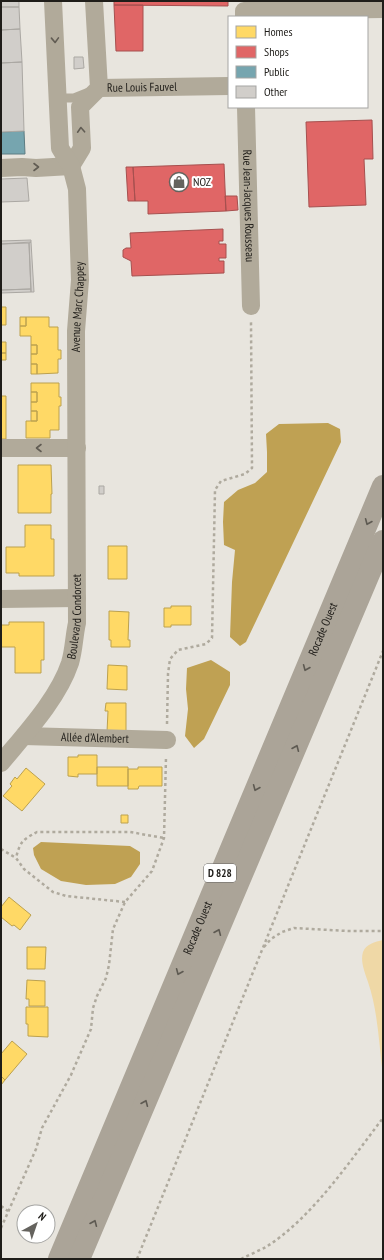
<svg xmlns="http://www.w3.org/2000/svg" width="384" height="1260" font-family="'PT Sans Narrow',sans-serif">
<style>
.green{fill:#efd8a6}
.water{fill:#bfa153}
.homes{fill:#ffd966;stroke:#bca14f}
.shops{fill:#e06666;stroke:#a6504f}
.public{fill:#76a5af;stroke:#5c7c82}
.building{fill:#d1ceca;stroke:#aba8a3}
.lines{fill:none;stroke-linecap:round;stroke-linejoin:round}
.path{stroke:#afaa9e;stroke-width:2.5;stroke-dasharray:3 3;stroke-linecap:butt}
.lane{stroke:#b1aa9a;stroke-width:9}
.street{stroke:#b1aa9a;stroke-width:18}
.primary{stroke:#aba498;stroke-width:22}
.oneway{stroke:#615c53}
.oneway2{stroke:#5e5a52}
.labels{text-anchor:middle;stroke-width:4;stroke-linejoin:round;paint-order:stroke}
.shield{fill:#fff;stroke:#62615e;stroke-width:1}
.shield-label{font-size:11px;font-weight:bold;fill:#1f1d19}
.street-label{font-size:12px;fill:#1f1d19;stroke:#fff}
.poi-label{font-size:12px;fill:#1f1d19;stroke:#fff;text-anchor:start}
</style>
<rect width="100%" height="100%" fill="#e8e5de"/>
<path class="green" d="M383 940V1076C379 1045 378 1011 368 982 365 973 360 962 363 952 366 944 375 942 383 940Z"/>
<path class="water" d="M328 423 340 429 341 442 246 642 240 646 230 637 232 582 235 550 224 545 223 522 224 502 238 490 255 483 267 472V452L266 434 279 424Z
M211 660 230 672V685L204 739 194 748 185 736 188 709 186 689 187 668Z
M41 842 130 846 140 852V864L131 877 115 884 86 885 61 881 41 869 34 855 33 848Z"/>
<path class="homes" d="M1 307H6V325H1Z
M20 317H26V326H20Z
M26 317H49V327H58V350H61V359H58V373L37 374V364H31V354H37V345H31V336H20V326H26Z
M1 342H6V353H1Z
M31 345H37V354H31Z
M1 353H6V360H1Z
M31 364H37V374H31Z
M31 383H59V397H61V406H59V430H50V438H26V421H37V411H31V402H37V392H31Z
M31 392H37V402H31Z
M1 396H6V439H1Z
M31 411H37V421H31Z
M18 465H51L52 494H51V513H18Z
M25 525H51V539H54V576H19V573H6V547H25Z
M108 546H127V579H108Z
M171 606H191V625H171V627H164V608H171Z
M109 611 129 612 128 640H130V647H111V640H109Z
M9 622H44V660H41V673H15V647H1V625H9Z
M108 665 127 666V690L107 689Z
M106 703H126V732H107L108 711H105Z
M78 755H97V774H78V777L68 776V757H78Z
M97 767H128V786H97Z
M138 767H162V786H139L138 789H128V769H138Z
M26 768 45 784 22 811 3 796 12 786 10 784 15 777 17 779Z
M121 815H128V823H121Z
M9 897 31 915 20 930 14 925 12 926 1 917V907Z
M27 947H46L45 969H27Z
M27 980 45 981V1006H29V999H26Z
M26 1007H48V1037L28 1036V1024H26Z
M12 1041 27 1054 5 1080 1 1076V1054Z
M1 1076 5 1080 1 1085Z"/>
<path class="shops" d="M114 1H228V6L114 5Z
M114 5H143V51H116Z
M372 120 373 159H364L366 205 309 207 306 122Z
M224 164 226 211 148 214V201H135L133 167Z
M126 167H133L135 201H128Z
M225 196H237L238 210 226 211Z
M223 229V241H219V244H226V258H219V261H224V273L132 276 131 261 123 257V250L126 248H131L130 233Z"/>
<path class="public" d="M24 131 25 154H1V132Z"/>
<path class="building" d="M1 1H19V7H1Z
M1 7H19L20 29 1 30Z
M20 29 22 62 1 63V30Z
M74 57H83L84 68 74 69Z
M22 62 24 131 1 132V63Z
M27 178 29 201 1 202V179Z
M31 240V242L1 244V241Z
M31 242 34 292H31L29 243Z
M29 243 31 289 1 290V244Z
M31 289V292L1 293V290Z
M99 486H104V494H99Z"/>
<g class="lines">
<path class="path" d="M167 724 168 674 170 659 178 650 206 644 212 638 215 490 221 481 245 474 252 468 251 322
M1 849 16 858
M125 902 66 896 53 892 24 869 16 858C20 842 22 840 37 832H130L164 838
M264 947 271 939 282 932 294 928 348 931H383
M1 1206 8 1211
M1 1228 36 1149 42 1128 71 1075 91 1029 93 1008 97 996 106 978 109 965 113 929 125 902 152 871 164 838 166 757
M137 1259 383 651
M241 1259C249 1255 258 1251 266 1247 312 1218 350 1161 383 1118"/>
<path class="lane" d="M57 98H74L89 92"/>
<g class="street">
<path d="M244 17V11L383 9"/>
<path id="s1" d="M99 88 229 86"/>
<path id="s2" d="M246 107 251 306"/>
<path d="M71 166 82 148 80 107 99 88 94 1"/>
<path d="M1 168 22 167 36 168 71 166"/>
<path d="M1 448H77"/>
<path d="M1 599 77 598"/>
<path id="s3" d="M24 736 167 740"/>
<path id="s4" d="M1 763C25 734 58 699 70 663 74 650 74 636 77 623L76 331 80 280 77 189 71 166 60 148 53 1"/>
</g>
<g class="primary">
<path id="s5" d="M59 1259 383 486"/>
<path d="M79 1259 383 541"/>
</g>
</g>
<defs><path id="oneway-chevron" d="M-2-3.5L2.5 0L-2 3.5" fill="none" stroke-width="1.6" stroke-linecap="round" stroke-linejoin="round"/></defs>
<g class="oneway">
<use href="#oneway-chevron" transform="translate(55 40) rotate(88)"/>
<use href="#oneway-chevron" transform="translate(81 130) rotate(-93)"/>
<use href="#oneway-chevron" transform="translate(36 167)"/>
<use href="#oneway-chevron" transform="translate(39 448) rotate(-180)"/>
</g>
<g class="oneway2">
<use href="#oneway-chevron" transform="translate(368 522) rotate(113)"/>
<use href="#oneway-chevron" transform="translate(306 668) rotate(113)"/>
<use href="#oneway-chevron" transform="translate(296 748) rotate(-67)"/>
<use href="#oneway-chevron" transform="translate(256 788) rotate(113)"/>
<use href="#oneway-chevron" transform="translate(218 932) rotate(-67)"/>
<use href="#oneway-chevron" transform="translate(179 972) rotate(113)"/>
<use href="#oneway-chevron" transform="translate(145 1103) rotate(-67)"/>
<use href="#oneway-chevron" transform="translate(94 1223) rotate(-67)"/>
</g>
<defs>
<g id="shop-ring" transform="scale(1)"><circle r="9.5" fill="#fff" stroke="#65635e" stroke-width="1.5"/><path d="M-5-2.5h2.3a2.7 3.5 0 0 1 5.4 0H5L5.5 6h-11ZM-1.5-2.5h3a1.5 2.3 0 0 0-3 0Z" fill="#65635e"/></g>
</defs>
<g fill-rule="evenodd">
<use href="#shop-ring" x="179" y="182"/>
</g>
<g class="labels">
<rect class="shield" x="204" y="864" width="32" height="18" rx="3"/>
<g class="shield-label">
<text x="220" y="877">D 828</text>
</g>
<g class="street-label">
<text dy="4" stroke="none"><textPath href="#s1" startOffset="43">Rue Louis Fauvel</textPath></text>
<text dy="4" stroke="none"><textPath href="#s2" startOffset="99">Rue Jean-Jacques Rousseau</textPath></text>
<text dy="4" stroke="none"><textPath href="#s4" startOffset="479">Avenue Marc Chappey</textPath></text>
<text dy="4" stroke="none"><textPath href="#s4" startOffset="169">Boulevard Condorcet</textPath></text>
<text dy="4" stroke="none"><textPath href="#s5" startOffset="683">Rocade Ouest</textPath></text>
<text dy="4" stroke="none"><textPath href="#s3" startOffset="71">Allée d'Alembert</textPath></text>
<text dy="4" stroke="none"><textPath href="#s5" startOffset="359">Rocade Ouest</textPath></text>
</g>
<g class="poi-label">
<text x="193" y="186">NOZ</text>
</g>
</g>
<rect width="384" height="1260" fill="none" stroke="#1f1d19" stroke-width="4"/>
<rect x="228" y="16" width="140" height="92" fill="#ffffff" stroke="#a5a5a3"/>
<rect x="236" y="26" width="20" height="12" fill="#ffd966" stroke="#a5a5a3"/>
<text x="264" y="36" font-size="12" fill="#1f1d19">Homes</text>
<rect x="236" y="46" width="20" height="12" fill="#e06666" stroke="#a5a5a3"/>
<text x="264" y="56" font-size="12" fill="#1f1d19">Shops</text>
<rect x="236" y="66" width="20" height="12" fill="#76a5af" stroke="#a5a5a3"/>
<text x="264" y="76" font-size="12" fill="#1f1d19">Public</text>
<rect x="236" y="86" width="20" height="12" fill="#d1ceca" stroke="#a5a5a3"/>
<text x="264" y="96" font-size="12" fill="#1f1d19">Other</text>
<g transform="translate(36 1224) rotate(40)"><circle r="19" fill="#ffffff" stroke="#a5a5a3"/>
<path d="M0-3L7 15L0 10L-7 15Z" fill="#65635e"/>
<text y="-6" font-size="11" font-weight="bold" text-anchor="middle" fill="#1f1d19">N</text>
</g>
</svg>
